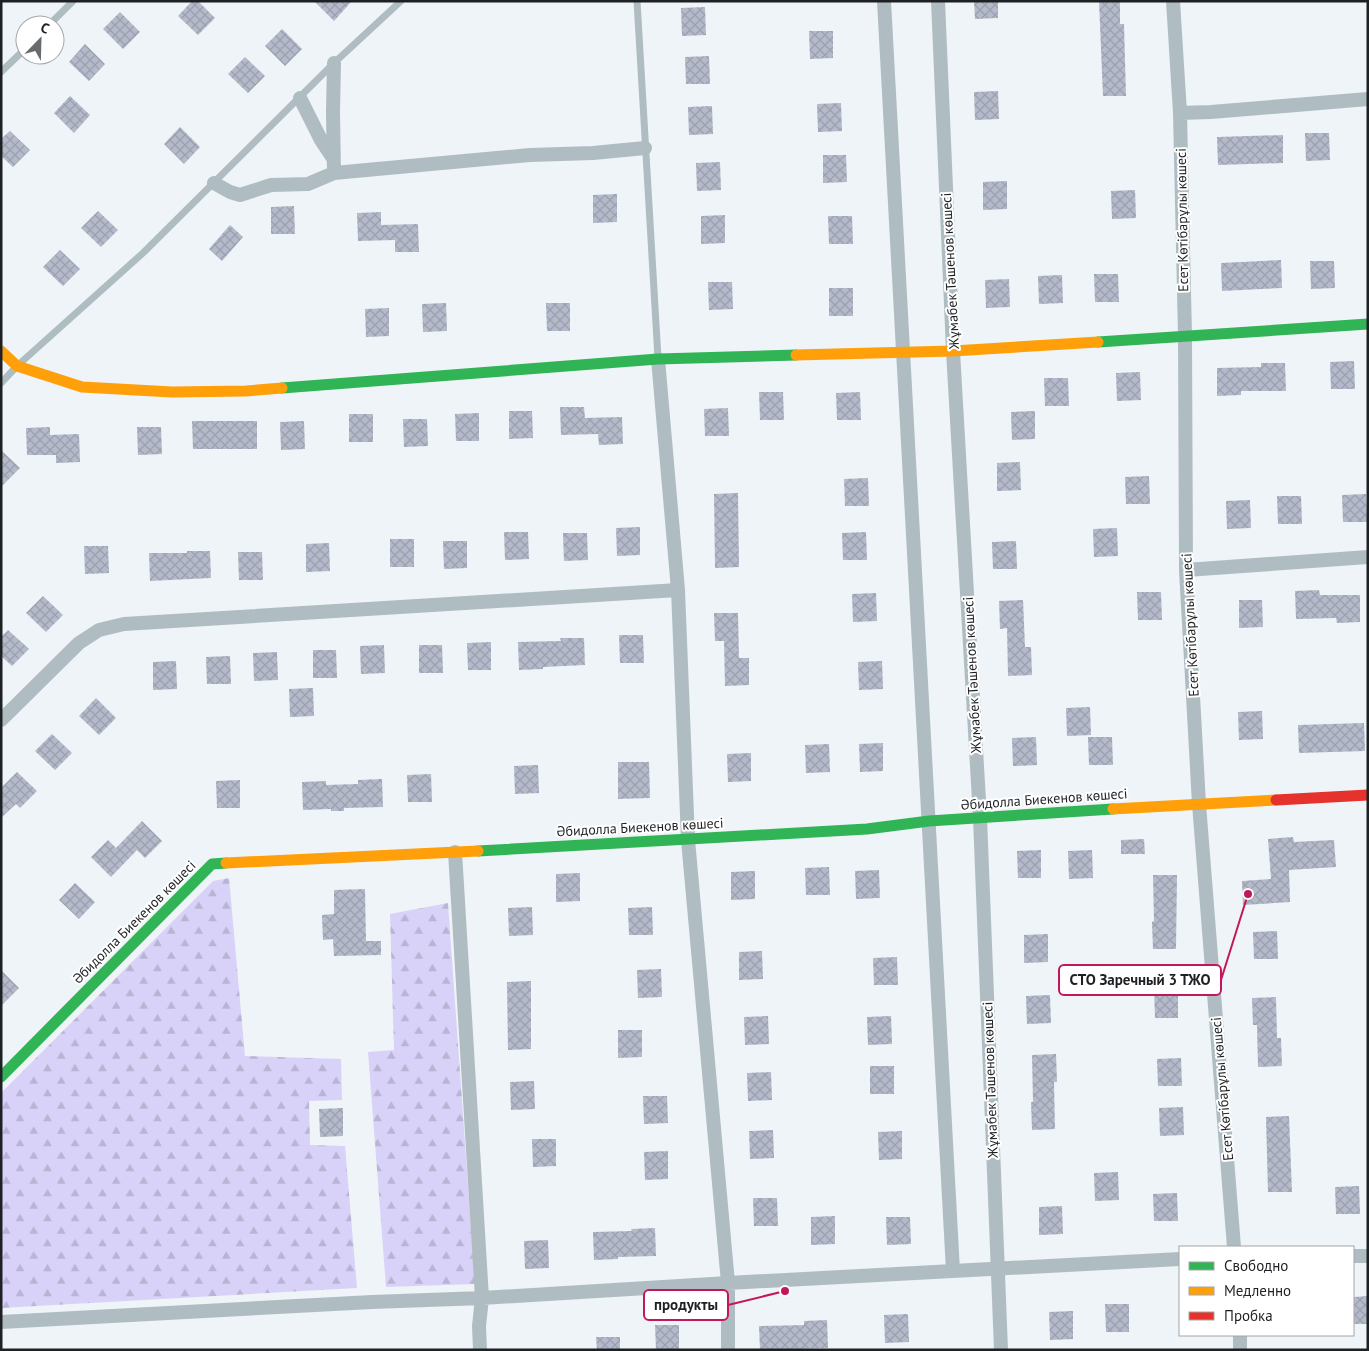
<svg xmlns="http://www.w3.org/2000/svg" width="1369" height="1351" font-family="'PT Sans',sans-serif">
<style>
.forest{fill:url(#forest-firs)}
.building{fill:url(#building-cross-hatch)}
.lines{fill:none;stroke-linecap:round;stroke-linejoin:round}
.lane{stroke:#afbdc2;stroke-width:7}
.street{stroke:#afbdc2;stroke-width:14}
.fast{stroke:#30b455;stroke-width:11}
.slow{stroke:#ff9f0a;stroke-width:11}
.jam{stroke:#e5322d;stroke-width:11}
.labels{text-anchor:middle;stroke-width:4;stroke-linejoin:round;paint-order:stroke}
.street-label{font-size:14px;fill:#1e2124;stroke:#fff}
.leader{fill:none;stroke:#c2185b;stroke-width:2}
.callout-dot{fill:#c2185b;stroke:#fff;stroke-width:2}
.callout{fill:#fff;stroke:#c2185b;stroke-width:2}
.callout-label{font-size:15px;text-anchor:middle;font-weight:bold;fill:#1e2124}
</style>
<defs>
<pattern id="forest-firs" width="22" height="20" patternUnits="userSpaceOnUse" patternTransform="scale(1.25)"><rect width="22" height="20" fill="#d9d2f8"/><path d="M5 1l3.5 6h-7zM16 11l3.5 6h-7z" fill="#bab4d4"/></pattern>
<pattern id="building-cross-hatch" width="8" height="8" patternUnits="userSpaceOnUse" patternTransform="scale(1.25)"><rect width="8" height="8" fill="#b4baca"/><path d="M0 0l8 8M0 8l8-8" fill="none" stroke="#9aa0ad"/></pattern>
</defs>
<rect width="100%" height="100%" fill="#eff4f8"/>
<path class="forest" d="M229 878 245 1056 341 1059 342 1100 309 1101 310 1145 345 1146 357 1288 1 1308V1093L213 881Z
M448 903 475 1284 386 1287 368 1052 394 1050 390 914Z"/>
<path class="building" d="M192 1H198L215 18 198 35 178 16Z
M314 1H352L334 21Z
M974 1H998V18L975 19Z
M1099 1H1120V24H1124L1126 96H1103Z
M705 7 706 35 682 36 681 8Z
M120 12 140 32 123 49 103 29Z
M282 29 302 49 285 66 265 46Z
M809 31H833V58L810 59Z
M85 44 105 64 89 81 69 62Z
M709 56 710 84H686L685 57Z
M245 57 265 76 248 93 228 74Z
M998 91 999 119 975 120 974 92Z
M70 96 90 115 74 133 54 113Z
M841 103 842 131 818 132 817 104Z
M712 106 713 134 689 135 688 107Z
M180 127 200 147 184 164 164 144Z
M10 131 30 150 13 167 1 156V139Z
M1305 133H1329L1330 160 1306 161Z
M1283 135V163L1218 165 1217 137Z
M823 155H846L847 182 823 183Z
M720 162 721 190 697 191 696 163Z
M1007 181V209L983 210V182Z
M1135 190 1136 218 1112 219 1111 191Z
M617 194V222L593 223V195Z
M294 206 295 234H271V207Z
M98 211 118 230 101 247 81 228Z
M381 212V225L418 224 419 252H395V240L358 241 357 213Z
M725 215V243L701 244V216Z
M828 216H852L853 244H829Z
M230 225 243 237 222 261 209 249Z
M60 250 80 269 63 286 43 267Z
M1281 260 1282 288 1222 291 1221 263Z
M1310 261H1334L1335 288 1311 289Z
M1094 274H1118L1119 302H1095Z
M1062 275 1063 303 1039 304 1038 276Z
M1009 279 1010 307 986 308 985 280Z
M708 282H732L733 309 709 310Z
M829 288H853V316H829Z
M446 303 447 331 423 332 422 304Z
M546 303H570V331H547Z
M389 308V336L366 337 365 309Z
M1354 361 1355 389H1331L1330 362Z
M1261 363H1285L1286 391H1241V395L1217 396V368L1261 367Z
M1140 372 1141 400 1117 401 1116 373Z
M1044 378H1068L1069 406H1045Z
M759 392H783L784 420H760Z
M860 392 861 420H837L836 393Z
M560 407H584L585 418 622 417 623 444 599 445 598 434 561 435Z
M728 408 729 436H705L704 409Z
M509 411H532L533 438 509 439Z
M1035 411V439L1012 440 1011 412Z
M479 413V441H456L455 414Z
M349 414H373V442H349Z
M403 419H427L428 446 404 447Z
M192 421H257V449H193Z
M304 421 305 449 281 450 280 422Z
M50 427V435L79 434 80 462 56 463V455H27L26 428Z
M137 427H161L162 454 138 455Z
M1 450 20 468 1 487Z
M1020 462 1021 490 997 491V463Z
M1149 476 1150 504H1126L1125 477Z
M868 478 869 506H845L844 479Z
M738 493 739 567 715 568 714 494Z
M1366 494 1367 522H1343L1342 495Z
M1277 496H1301L1302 524H1278Z
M1250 500 1251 528 1227 529 1226 501Z
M640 527V555L617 556 616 528Z
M1117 528 1118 556 1094 557 1093 529Z
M504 532H528L529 559 505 560Z
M866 532 867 560H843L842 533Z
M563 533H587L588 560 564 561Z
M390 539H414V567H390Z
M443 541H467V568L444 569Z
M1016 541 1017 569H993L992 542Z
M329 543 330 571 306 572V544Z
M84 546H108L109 573 85 574Z
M187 551H210L211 578 150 581 149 553H187Z
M238 552H262L263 580H239Z
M1319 590 1320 595H1360V622L1337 623 1336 618 1296 619 1295 591Z
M1137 592H1161L1162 620H1138Z
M876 593 877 621 853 622 852 594Z
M43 596 63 615 46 632 26 613Z
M1023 600 1025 647H1031L1032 675 1008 676 1007 628 1000 629 999 601Z
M1239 600H1262L1263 627 1239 628Z
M714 613H738L739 658H749V685L725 686 724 641H715Z
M8 630 29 649 12 666 1 656V637Z
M619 635H643L644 663H620Z
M560 638H584L585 665 543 667V669L519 670 518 642 561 641Z
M491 642V670H468L467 643Z
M384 645 385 673 361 674 360 646Z
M419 645H442L443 673H419Z
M313 650H336L337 678H313Z
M277 652 278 680 254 681 253 653Z
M230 656 231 684H207L206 657Z
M176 661 177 689 153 690V662Z
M882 661 883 689 859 690 858 662Z
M313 688 314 716 290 717 289 689Z
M96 698 116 718 99 735 79 716Z
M1090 707 1091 735 1067 736 1066 708Z
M1262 711 1263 739 1239 740 1238 712Z
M1364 723 1365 751 1299 753 1298 725Z
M52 734 72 753 55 770 35 751Z
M1036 737 1037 765 1013 766 1012 738Z
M1088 737H1112L1113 765H1089Z
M883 743V771L860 772 859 744Z
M829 744 830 772 806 773 805 745Z
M751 753V781L728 782 727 754Z
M618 762H649L650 798 618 799Z
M538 765 539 793 515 794 514 766Z
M17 772 37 791 20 808 16 804 1 818V788Z
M431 774 432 802H408L407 775Z
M382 779 383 807 344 808V811H331V809L303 810 302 782 326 781V785L358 784V780Z
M240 780V808H217L216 781Z
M142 821 162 841 145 858 137 850 111 877 91 857 108 840 116 848Z
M1293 837 1294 842 1334 840 1336 867 1289 870 1290 902 1243 905 1242 881 1271 879 1268 839Z
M1144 839 1145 854H1121V840Z
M1041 850V878H1018L1017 851Z
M1092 850 1093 878 1069 879 1068 851Z
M829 867 830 895H806L805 868Z
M879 870 880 898 856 899 855 871Z
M755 871V899L731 900V872Z
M580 873V901L556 902V874Z
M1153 875H1177L1176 949H1153L1152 922 1154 921Z
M75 883 95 902 79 919 59 900Z
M365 889 366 941H381V955L334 956 333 939 323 940 322 915 334 914V890Z
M532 907 533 935 509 936 508 908Z
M652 907 653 935H629L628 908Z
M1277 931 1278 959H1254L1253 932Z
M1048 934V962L1024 963V935Z
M762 951 763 979 739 980V952Z
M897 957 898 985H874L873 958Z
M661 969 662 997 638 998 637 970Z
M1 970 19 988 1 1006Z
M531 981V1049L508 1050 507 982Z
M1154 990H1178V1018H1155Z
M1050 995 1051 1023 1027 1024 1026 996Z
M1276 997 1277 1038H1281L1282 1066 1258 1067 1257 1025H1253L1252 998Z
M768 1016 769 1044 745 1045 744 1017Z
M891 1016 892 1044 868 1045 867 1017Z
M618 1030H642V1057L618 1058Z
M1056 1054 1057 1082H1054L1055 1129 1032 1130 1031 1102H1033L1032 1055Z
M1181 1058 1182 1086H1158L1157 1059Z
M870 1066H894V1094H870Z
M771 1072 772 1100 748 1101 747 1073Z
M534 1081 535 1109 511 1110 510 1082Z
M643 1096H667L668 1123 644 1124Z
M1183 1107 1184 1135 1160 1136 1159 1108Z
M343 1108V1136L320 1137 319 1109Z
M1289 1116 1292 1192H1268L1266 1117Z
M773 1130 774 1158 750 1159 749 1131Z
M902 1131V1159L879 1160 878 1132Z
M532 1139H556V1166L533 1167Z
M668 1151V1179L645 1180 644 1152Z
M1118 1172 1119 1200 1095 1201 1094 1173Z
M1359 1186 1360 1214H1336L1335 1187Z
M1177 1193 1178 1221H1154L1153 1194Z
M753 1198H777L778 1226H754Z
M1062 1206 1063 1234 1039 1235V1207Z
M835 1216V1244L811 1245V1217Z
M886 1217H910L911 1244 887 1245Z
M655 1228 656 1256 618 1257V1259L594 1260 593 1232 632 1231 631 1229Z
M548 1240 549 1268 525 1269 524 1241Z
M1368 1296V1324H1354V1297Z
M1105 1304H1129V1332H1106Z
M1073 1311V1339L1050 1340 1049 1312Z
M908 1314 909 1342 885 1343 884 1315Z
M827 1320 828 1348 760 1350 759 1326 804 1325V1321Z
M655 1325H679V1350H656Z
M596 1337H620V1350H597Z"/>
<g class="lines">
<path class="lane" d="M637 1 658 358
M49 25 73 1
M1 72 25 49
M1 383 17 366 143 253 334 63 401 1"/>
<path class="street" d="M884 1 953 1271
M938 1 953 351 980 818 1001 1350
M1173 1 1180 113 1185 336 1186 570 1199 804 1234 1247
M300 98 321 140 333 158
M1180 113 1211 112 1368 99
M334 173 333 112 334 63
M214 183 230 192 240 195 271 185 308 184 334 173 530 155 593 153 645 148
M658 359 678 590 688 840 728 1283V1350
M1186 570 1368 557
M1 720 79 643 99 630 124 624 678 590
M455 852 482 1298 479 1326 480 1350
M1353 1256H1368
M1 1322 372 1302 482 1298 728 1283 1180 1259
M1240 1335V1350"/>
<path class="fast" d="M1098 342 1368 324
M282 388 658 359 796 355
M478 851 867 829 929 821 1113 809
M1 1077 212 864 226 863"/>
<path class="slow" d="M1 351 17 366 82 387 172 392 246 391 282 388
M796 355 953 351 1098 342
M1113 809 1276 800
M226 863 478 851"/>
<path class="jam" d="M1276 800 1368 795"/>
</g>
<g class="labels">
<g class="street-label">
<text transform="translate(1182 220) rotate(-91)" y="5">Есет Көтібарұлы көшесі</text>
<text transform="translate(950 271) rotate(-93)" y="5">Жұмабек Тәшенов көшесі</text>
<text transform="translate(1190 625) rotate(-93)" y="5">Есет Көтібарұлы көшесі</text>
<text transform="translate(972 675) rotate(-93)" y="5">Жұмабек Тәшенов көшесі</text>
<text transform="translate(1044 799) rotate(-4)" y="5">Әбидолла Биекенов көшесі</text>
<text transform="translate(640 827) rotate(-3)" y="5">Әбидолла Биекенов көшесі</text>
<text transform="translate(134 922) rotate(-45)" y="5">Әбидолла Биекенов көшесі</text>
<text transform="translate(990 1080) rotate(-92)" y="5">Жұмабек Тәшенов көшесі</text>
<text transform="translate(1222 1089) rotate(-95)" y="5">Есет Көтібарұлы көшесі</text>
</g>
</g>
<path class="leader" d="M1248 894L1221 980M785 1291L728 1305"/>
<g class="callout-dot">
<circle cx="1248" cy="894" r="5"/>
<circle cx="785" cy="1291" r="5"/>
</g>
<g class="callout">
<rect x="1059" y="965" width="162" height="30" rx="5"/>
<rect x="644" y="1290" width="84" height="30" rx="5"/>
</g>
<g class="callout-label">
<text x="1140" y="985">СТО Заречный 3 ТЖО</text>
<text x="686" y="1310">продукты</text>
</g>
<rect width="1369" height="1351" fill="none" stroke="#1e2124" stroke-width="5"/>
<rect x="1179" y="1246" width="175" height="90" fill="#ffffff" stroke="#a5a6a7"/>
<rect x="1189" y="1262" width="25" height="8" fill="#30b455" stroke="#a5a6a7"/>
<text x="1224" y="1271" font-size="15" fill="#1e2124">Свободно</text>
<rect x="1189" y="1287" width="25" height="8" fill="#ff9f0a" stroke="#a5a6a7"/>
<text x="1224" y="1296" font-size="15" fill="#1e2124">Медленно</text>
<rect x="1189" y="1312" width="25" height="8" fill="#e5322d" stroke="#a5a6a7"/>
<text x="1224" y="1321" font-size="15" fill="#1e2124">Пробка</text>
<g transform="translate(40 40) rotate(23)"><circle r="24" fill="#ffffff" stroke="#a5a6a7"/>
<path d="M0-4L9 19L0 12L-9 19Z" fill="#676b6e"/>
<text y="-8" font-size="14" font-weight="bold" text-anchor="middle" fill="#1e2124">С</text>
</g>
</svg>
